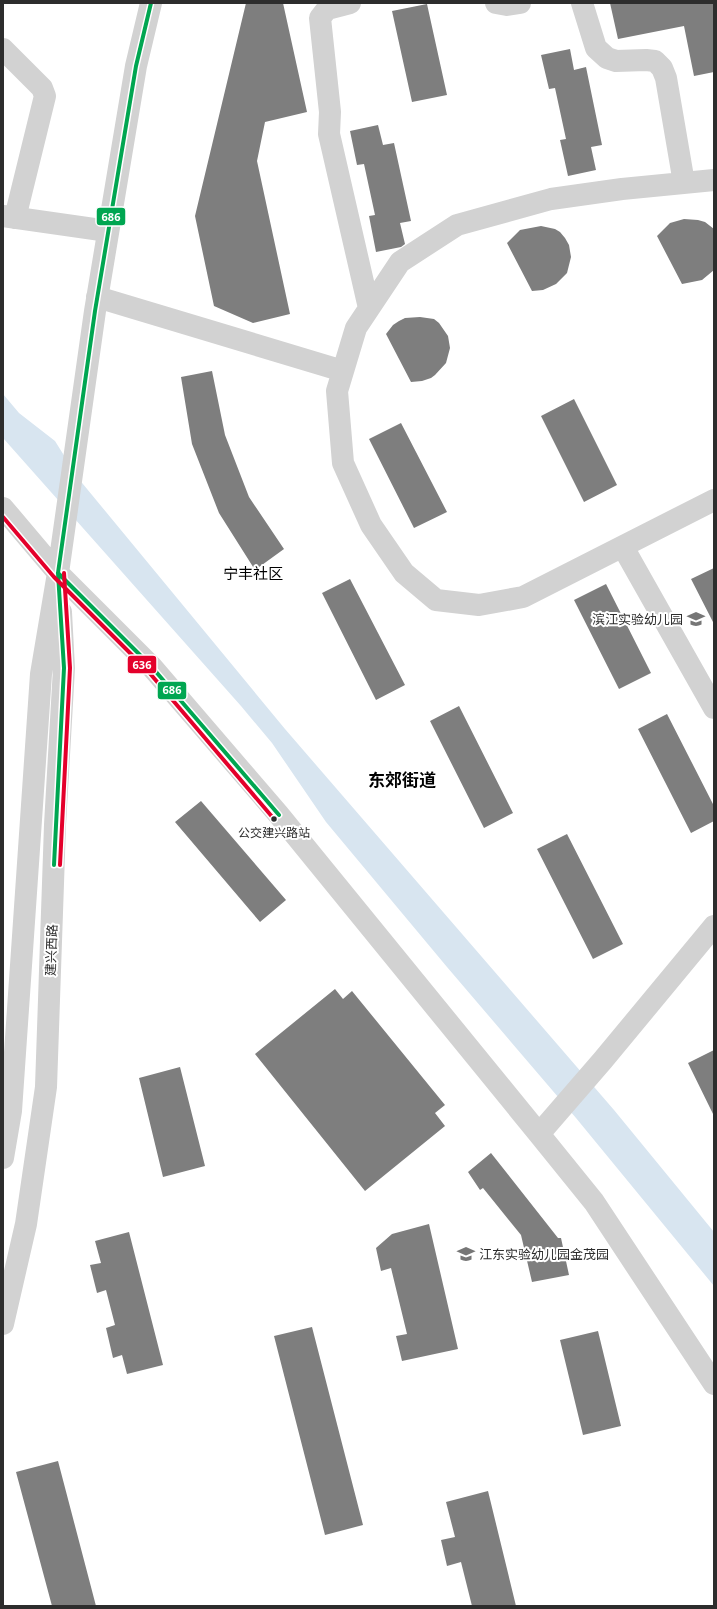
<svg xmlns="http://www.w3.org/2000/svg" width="717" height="1609" font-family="'Noto Sans','Noto Sans SC',sans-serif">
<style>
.water{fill:#d8e5f0}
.building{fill:#7e7e7e}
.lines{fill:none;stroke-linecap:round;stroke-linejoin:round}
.minor{stroke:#d2d2d2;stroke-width:22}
.bus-1-casing{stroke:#fff;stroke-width:7}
.bus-2-casing{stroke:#fff;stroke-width:7}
.bus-1{stroke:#00a651;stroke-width:4}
.bus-2{stroke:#e4002b;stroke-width:4}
.bus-dot{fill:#2d2d2d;stroke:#fff;stroke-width:1.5}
.labels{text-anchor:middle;stroke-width:4;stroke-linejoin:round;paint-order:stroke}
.bus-label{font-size:12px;fill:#2d2d2d;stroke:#fff}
.poi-label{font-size:13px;fill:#2d2d2d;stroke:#fff;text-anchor:end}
.street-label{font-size:13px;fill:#2d2d2d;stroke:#fff}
.quarter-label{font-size:15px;fill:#000;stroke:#fff}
.district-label{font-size:17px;font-weight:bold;fill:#000;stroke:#fff}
.line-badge{stroke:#fff;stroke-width:1.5}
.badge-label{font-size:11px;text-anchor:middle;font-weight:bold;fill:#fff}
</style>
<rect width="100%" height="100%" fill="#fff"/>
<path class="water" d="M3 394 19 413 55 441 78 478 285 729 614 1110 714 1232V1286L576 1118 447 967 326 822 272 743 241 706 3 438Z"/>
<path class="building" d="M246 3H283L307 112 265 122 257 161 290 314 253 323 214 306 195 216Z
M610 3H714V72L694 76 684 26 618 39Z
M427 4 447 95 412 102 392 11Z
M570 49 574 70 586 67 602 145 591 147 596 170 568 176 560 140 566 139 555 88 549 89 541 55Z
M378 125 383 145 394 143 411 221 400 223 405 244 401 247 376 252 369 216 375 215 364 164 357 165 350 131Z
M684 219 698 220 705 222 714 229V270L702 280 682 284 657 236 670 223Z
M541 226 555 229 560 232 565 238 569 245 571 257 567 273 556 284 543 290 532 291 507 243 520 230Z
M420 317 434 319 439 323 448 336 450 348 446 363 435 375 431 378 422 381 411 382 386 334 393 325 399 321 405 318Z
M212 371 225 435 249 497 284 549 255 570 219 513 192 444 181 377Z
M574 399 617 485 584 502 541 416Z
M401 423 447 512 414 528 369 439Z
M714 568V624L691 579Z
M350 579 405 685 376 700 322 593Z
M606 584 651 673 619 689 574 600Z
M459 706 513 813 484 828 430 721Z
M667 714 714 806V821L691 833 638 729Z
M201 801 286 900 260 922 175 822Z
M567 834 623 944 593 959 537 849Z
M335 989 343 999 352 991 445 1105 435 1113 445 1126 365 1191 255 1054Z
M714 1050V1116L688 1063Z
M180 1067 205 1166 163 1177 139 1078Z
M491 1153 558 1238H561L569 1275 532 1282 521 1235 483 1188 480 1190 468 1172Z
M429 1224 458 1349 402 1361 396 1336 407 1334 391 1268 381 1271 376 1248 392 1234Z
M129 1232 163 1365 127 1374 122 1355 113 1358 106 1328 115 1325 106 1290 97 1293 90 1265 101 1263 95 1241Z
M312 1327 363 1525 325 1535 274 1336Z
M598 1331 621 1426 583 1435 560 1340Z
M58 1461 96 1606H52L16 1472Z
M488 1491 516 1606H472L461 1562 447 1566 441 1540 455 1537 446 1502Z"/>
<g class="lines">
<path class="minor" d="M350 3 327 9 320 18 330 112 329 134 369 308
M496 3 507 5 520 3
M582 3 596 48 607 58 616 61 646 60 655 61 662 68 666 78 684 183
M3 49 42 88 45 96 15 218
M714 180 622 189 551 199 457 225 400 262 356 328 337 391 343 463 371 525 404 573 436 600 479 605 523 597 714 500
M3 216 108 231
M97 297 343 371
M3 508 58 573 151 666 279 815 539 1134 594 1202 714 1384
M623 547 714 708
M539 1134 603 1060 714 926
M3 1158 11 1111 41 674 58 573 95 311 136 66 151 3
M3 1324 26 1224 46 1087 55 825 64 668 61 612"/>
<g class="bus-1-casing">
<path id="bus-1" d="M58 573 151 666 279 815
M54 865 64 668 58 573 95 311 136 66 151 3"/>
</g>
<g class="bus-2-casing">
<path id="bus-2" d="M3 517 54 577 147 670 274 819
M60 865 70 668 64 573"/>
</g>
<use href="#bus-1" class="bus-1"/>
<use href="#bus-2" class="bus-2"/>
</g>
<defs>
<g id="school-bare" transform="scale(1.38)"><path d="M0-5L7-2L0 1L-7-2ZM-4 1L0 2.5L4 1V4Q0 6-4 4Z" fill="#767676" stroke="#fff" stroke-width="2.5" paint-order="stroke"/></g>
</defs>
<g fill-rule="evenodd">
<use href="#school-bare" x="696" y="619"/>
<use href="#school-bare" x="466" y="1254"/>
</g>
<circle class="bus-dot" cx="274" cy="819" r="3.5"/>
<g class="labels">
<g class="bus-label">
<text x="274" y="837">公交建兴路站</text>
</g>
<g class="poi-label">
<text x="683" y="624">滨江实验幼儿园</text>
<text x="479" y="1259" text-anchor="start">江东实验幼儿园金茂园</text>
</g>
<g class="street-label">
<text transform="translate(51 950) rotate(-88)" y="5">建兴西路</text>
</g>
<g class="quarter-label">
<text x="253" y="579">宁丰社区</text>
</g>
<g class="district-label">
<text x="402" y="786">东郊街道</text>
</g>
</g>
<g class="line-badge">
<rect x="96" y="207" width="30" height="19" rx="4" fill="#00a651"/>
<rect x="127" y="655" width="30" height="19" rx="4" fill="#e4002b"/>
<rect x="157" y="681" width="30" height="19" rx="4" fill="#00a651"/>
</g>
<g class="badge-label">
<text x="111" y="221">686</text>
<text x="142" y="669">636</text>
<text x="172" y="694">686</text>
</g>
<rect width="717" height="1609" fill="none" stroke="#2d2d2d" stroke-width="8"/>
</svg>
